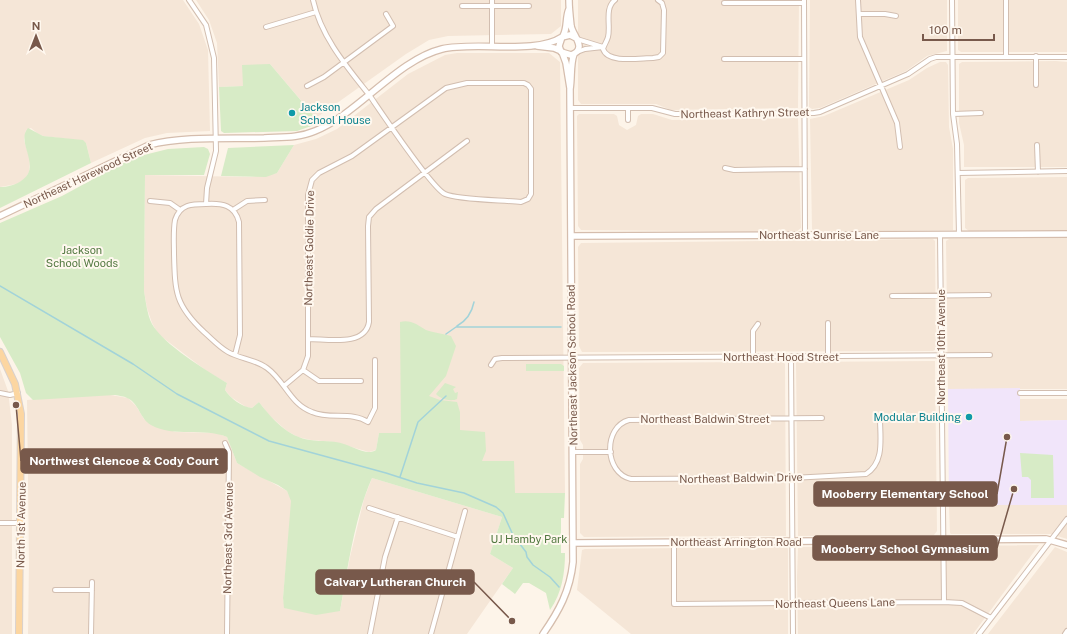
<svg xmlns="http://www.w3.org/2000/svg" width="1067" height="634" font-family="'Public Sans',sans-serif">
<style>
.residential{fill:#f5e6d7}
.education{fill:#f1e5fa}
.green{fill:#d7ebc6}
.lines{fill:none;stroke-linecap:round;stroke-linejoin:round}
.stream{stroke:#a2d3d9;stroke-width:1.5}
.street-casing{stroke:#d2beb0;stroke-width:6}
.secondary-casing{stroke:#d5bdad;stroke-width:8}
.primary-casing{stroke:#d9d1cd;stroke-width:8}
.street{stroke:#fff;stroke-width:4}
.secondary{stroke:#fff;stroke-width:5.5}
.primary{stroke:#fcd6a1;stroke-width:6}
.culture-dot{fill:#0f9aa8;stroke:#fff8ef;stroke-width:1.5}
.labels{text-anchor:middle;stroke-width:4;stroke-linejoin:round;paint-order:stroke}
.culture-label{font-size:11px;fill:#0d838f;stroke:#fff8ef;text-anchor:start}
.street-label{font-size:11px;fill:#78594b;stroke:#fff8ef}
.park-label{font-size:11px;fill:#527840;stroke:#fff8ef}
.leader{fill:none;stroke:#78594b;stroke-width:1.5}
.callout-dot{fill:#78594b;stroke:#fff8ef;stroke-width:1.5}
.callout{fill:#78594b;stroke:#78594b;stroke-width:1.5}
.callout-label{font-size:12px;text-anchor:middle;font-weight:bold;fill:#fff}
</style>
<rect width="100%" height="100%" fill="#fdf4e9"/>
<path class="residential" d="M0 0H183L199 24 208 50 210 131 167 133 145 138 91 163 86 143 67 139 43 136 37 133 31 128 26 130 24 140 30 160 29 172 25 179 17 184 0 187Z
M196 0H561V26L551 34 448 36 429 40 406 54 316 118 270 64 243 86 219 87 217 43 209 20Z
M578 0H799L798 108 671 110 656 104H581L578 100Z
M810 0H947V51L927 56 906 71 820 108 812 109 809 107Z
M958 0H1067V52H961L958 50Z
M457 53H549L560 62 565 493H515L482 461 446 433H379L376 450 369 452 334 442 311 440 298 437 287 431 269 415 259 402 252 408 246 407 231 397 225 390 227 383 208 372 158 334 152 323 147 308 144 291 145 175 251 177 277 173 294 145 316 139 337 129 408 74 445 55Z
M1056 61 1067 62V167H964V145L959 123V64L962 62Z
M940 62H946L948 65 949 127 953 149V230L814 231 812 229 810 119 824 116 909 80 927 68Z
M579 114H614L617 116 619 125 627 130 636 125 638 116 641 114H653L672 120 798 118 801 228 796 232 581 230 578 226 577 116Z
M1067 177V230L969 231 965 228V180L968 178Z
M1067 238V389H948L946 241 949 239Z
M933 239 935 241 936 349 933 351 582 352 579 346 578 247 581 243Z
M935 361 937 531 934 535 798 536 796 362Z
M783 362 785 364 786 536 584 537 580 533V464L583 459V445L580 440 579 368 583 363Z
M0 369 8 391 12 425V634H0Z
M105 394 128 398 136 406 144 419 175 432 217 433 227 437 237 463 287 491 292 501 283 598 285 608 340 611 350 557 364 499 372 478 502 517 490 554 513 568 467 634H28L29 562 27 400Z
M1020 399H1067V420L1020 421Z
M949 505H1067V539L1051 534H951L950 533Z
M1039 545 973 634H798L797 577 798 548 799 547Z
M787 547 788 549V634H631L577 590 582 550 585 549Z
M1055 547 1067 552V634H988Z"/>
<path class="education" d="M1020 388V421L1067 420V505H949L948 389Z"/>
<path class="green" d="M270 64 320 123 297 131 224 133 221 131 219 87 243 86 242 65Z
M28 128 43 136 83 140 86 143 91 163 0 208V187C7 187 15 185 21 181 43 167 15 142 28 128Z
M294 145 277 173 266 177 221 176 228 148Z
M204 147 208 149 210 154 204 175H145L144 291C146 302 147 314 152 324 163 344 207 371 227 383L225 390C230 398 242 407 252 408L259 402C272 419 288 437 310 440 322 442 333 440 344 444 354 447 367 456 376 450L379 433H401L400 322C410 319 418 325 426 330 431 332 444 334 451 336L456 346 446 376 429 396 440 400 457 402 460 412V430L485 432 486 451 482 461H514L515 493H565L564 518H561V553H565C565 573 562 593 550 610L546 593 529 583H523L515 594 502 584 513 568 490 554 502 517 372 478C354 519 348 567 340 611L316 615 284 608 283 598 291 501 287 491 278 485 260 477 237 463 227 437C203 427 174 438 151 425 140 419 139 403 127 398 124 396 119 396 115 395L33 400 26 393 20 373 0 337V223L62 196 121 164 144 155 168 149Z
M526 364H561L564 366V371H526Z
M445 383 456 387 453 389 455 393 458 392 457 399C451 402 440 399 436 394Z
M1020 453 1053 455 1054 498H1031V480L1028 477H1022Z"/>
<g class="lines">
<path class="stream" d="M0 286 133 364 177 394 269 441 386 473 417 483 464 493 496 507 503 513 513 535 526 552 527 557 533 565 550 577 559 587
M457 326C466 321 472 312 474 302
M446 334 456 327H561
M400 477 418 422 446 396"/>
<g class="street-casing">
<path id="street" d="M189 0 206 25 214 58 216 151 207 188 206 204C192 204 180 204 175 220 173 231 174 243 174 254 175 292 175 305 204 332 212 339 219 347 228 352 240 359 255 359 267 368 285 381 290 404 312 412 330 420 351 411 368 422L375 408V360
M615 0C604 8 611 26 608 37 607 41 604 45 603 49 608 64 640 58 653 58L659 57 663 53 664 10 662 3 658 0
M804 0 805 235
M858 0 860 37 897 123 900 147
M952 0 953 114 957 144 959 235
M724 3H804
M462 6H529
M859 14H885L896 16
M266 27 316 12
M577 39 603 47
M492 46V0
M577 52 585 49 603 47
M1006 56V0
M1036 56V85
M724 59H804
M307 86 324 77 393 26 386 14
M570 108H652L675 114 814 113 820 112 908 74 930 59 936 57H1067
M628 108V120
M953 114 981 113
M1037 145 1038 172
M725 168 734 170 805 169
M958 173 1067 171
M150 201 170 203 180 210
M206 204C222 203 235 205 239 222L240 335 235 355
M233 210 247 201 265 200
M940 235 944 602
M892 296 989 295
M828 323V357
M308 339C328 339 365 347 369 322L368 226 369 217 376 209 467 141
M753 357V331L758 324
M791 357 793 634
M491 365 495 359 502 358 990 355
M303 370 319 381H361
M284 386 303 370 308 356V195L312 180 319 173 352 156 446 88 467 83H524L528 85 531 89V194L528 199 521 202C503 200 458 200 445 194 432 188 383 115 372 99L370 96C347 67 321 37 313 0
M0 393 10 395 18 393
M1020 393H1067
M822 418 629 420C603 427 604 473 631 479L792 478 866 474C885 462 880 438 880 418
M225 443 229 452 227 634
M573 452H611
M369 508 458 537
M0 523H21
M674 542V604L944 602 962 603 991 618
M448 573 469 579
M55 590H92
M91 634 92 582
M370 634 385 557 398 517
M431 634 465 511
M979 634 1067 519
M1065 634 1067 631"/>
</g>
<g class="secondary-casing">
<path id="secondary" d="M569 0C569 8 570 17 571 26 573 36 588 49 571 55L561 52 559 46 562 37 570 35 576 38
M563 36C568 27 565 18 569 9
M537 46 554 48 561 51
M562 52 566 63 570 88
M0 216 149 145C183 136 229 139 264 138 282 137 299 138 315 131 358 114 397 60 442 49 475 41 535 55 562 37
M571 236 1067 234
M573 543 1046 539 1067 545
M543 634C559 611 570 591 573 562L570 89C572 77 570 65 574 54"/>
</g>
<g class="primary-casing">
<path id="primary" d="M0 352 15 384 21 414 19 634"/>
</g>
<use href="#street" class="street"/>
<use href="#secondary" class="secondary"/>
<use href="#primary" class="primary"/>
</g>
<g class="culture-dot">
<circle cx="292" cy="113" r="4"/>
<circle cx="969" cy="417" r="4"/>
</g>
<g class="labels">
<g class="culture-label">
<text x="300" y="111">Jackson<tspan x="300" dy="13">School House</tspan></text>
<text x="961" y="421" text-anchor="end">Modular Building</text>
</g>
<g class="street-label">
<text transform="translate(745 113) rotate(-1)" y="4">Northeast Kathryn Street</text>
<text transform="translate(88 175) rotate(-25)" y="4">Northeast Harewood Street</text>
<text x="819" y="239">Northeast Sunrise Lane</text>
<text transform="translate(309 248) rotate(-89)" y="4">Northeast Goldie Drive</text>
<text transform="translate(941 347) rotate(-90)" y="4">Northeast 10th Avenue</text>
<text x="781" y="361">Northeast Hood Street</text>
<text transform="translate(572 365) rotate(-91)" y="4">Northeast Jackson School Road</text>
<text x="705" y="423">Northeast Baldwin Street</text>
<text transform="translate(741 478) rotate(-1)" y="4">Northeast Baldwin Drive</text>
<text transform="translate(21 525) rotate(-89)" y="4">North 1st Avenue</text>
<text transform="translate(228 538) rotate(-89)" y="4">Northeast 3rd Avenue</text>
<text x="736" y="546">Northeast Arrington Road</text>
<text transform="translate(835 603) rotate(-1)" y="4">Northeast Queens Lane</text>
</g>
<g class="park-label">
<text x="82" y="254">Jackson<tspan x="82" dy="13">School Woods</tspan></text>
<text x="529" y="543">UJ Hamby Park</text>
</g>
</g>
<path class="leader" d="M16 405L21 461M1007 437L997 494M1014 489L997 548M512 621L474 582"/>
<g class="callout-dot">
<circle cx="16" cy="405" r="4"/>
<circle cx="1007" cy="437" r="4"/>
<circle cx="1014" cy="489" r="4"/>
<circle cx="512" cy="621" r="4"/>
</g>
<g class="callout">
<rect x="21" y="449" width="206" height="24" rx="4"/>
<rect x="814" y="482" width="183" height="24" rx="4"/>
<rect x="813" y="536" width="184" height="24" rx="4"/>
<rect x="316" y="570" width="158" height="24" rx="4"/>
</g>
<g class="callout-label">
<text x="124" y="465">Northwest Glencoe &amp; Cody Court</text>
<text x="905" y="498">Mooberry Elementary School</text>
<text x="905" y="553">Mooberry School Gymnasium</text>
<text x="395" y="586">Calvary Lutheran Church</text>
</g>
<g transform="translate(36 36)" stroke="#fff8ef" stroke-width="3" paint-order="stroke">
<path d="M0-3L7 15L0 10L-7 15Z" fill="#78594b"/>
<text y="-6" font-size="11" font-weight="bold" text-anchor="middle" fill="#78594b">N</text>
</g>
<path d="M923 34v6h71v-6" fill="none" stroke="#78594b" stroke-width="2"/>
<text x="929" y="34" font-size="12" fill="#78594b" stroke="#fff8ef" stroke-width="3" paint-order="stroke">100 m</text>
</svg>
